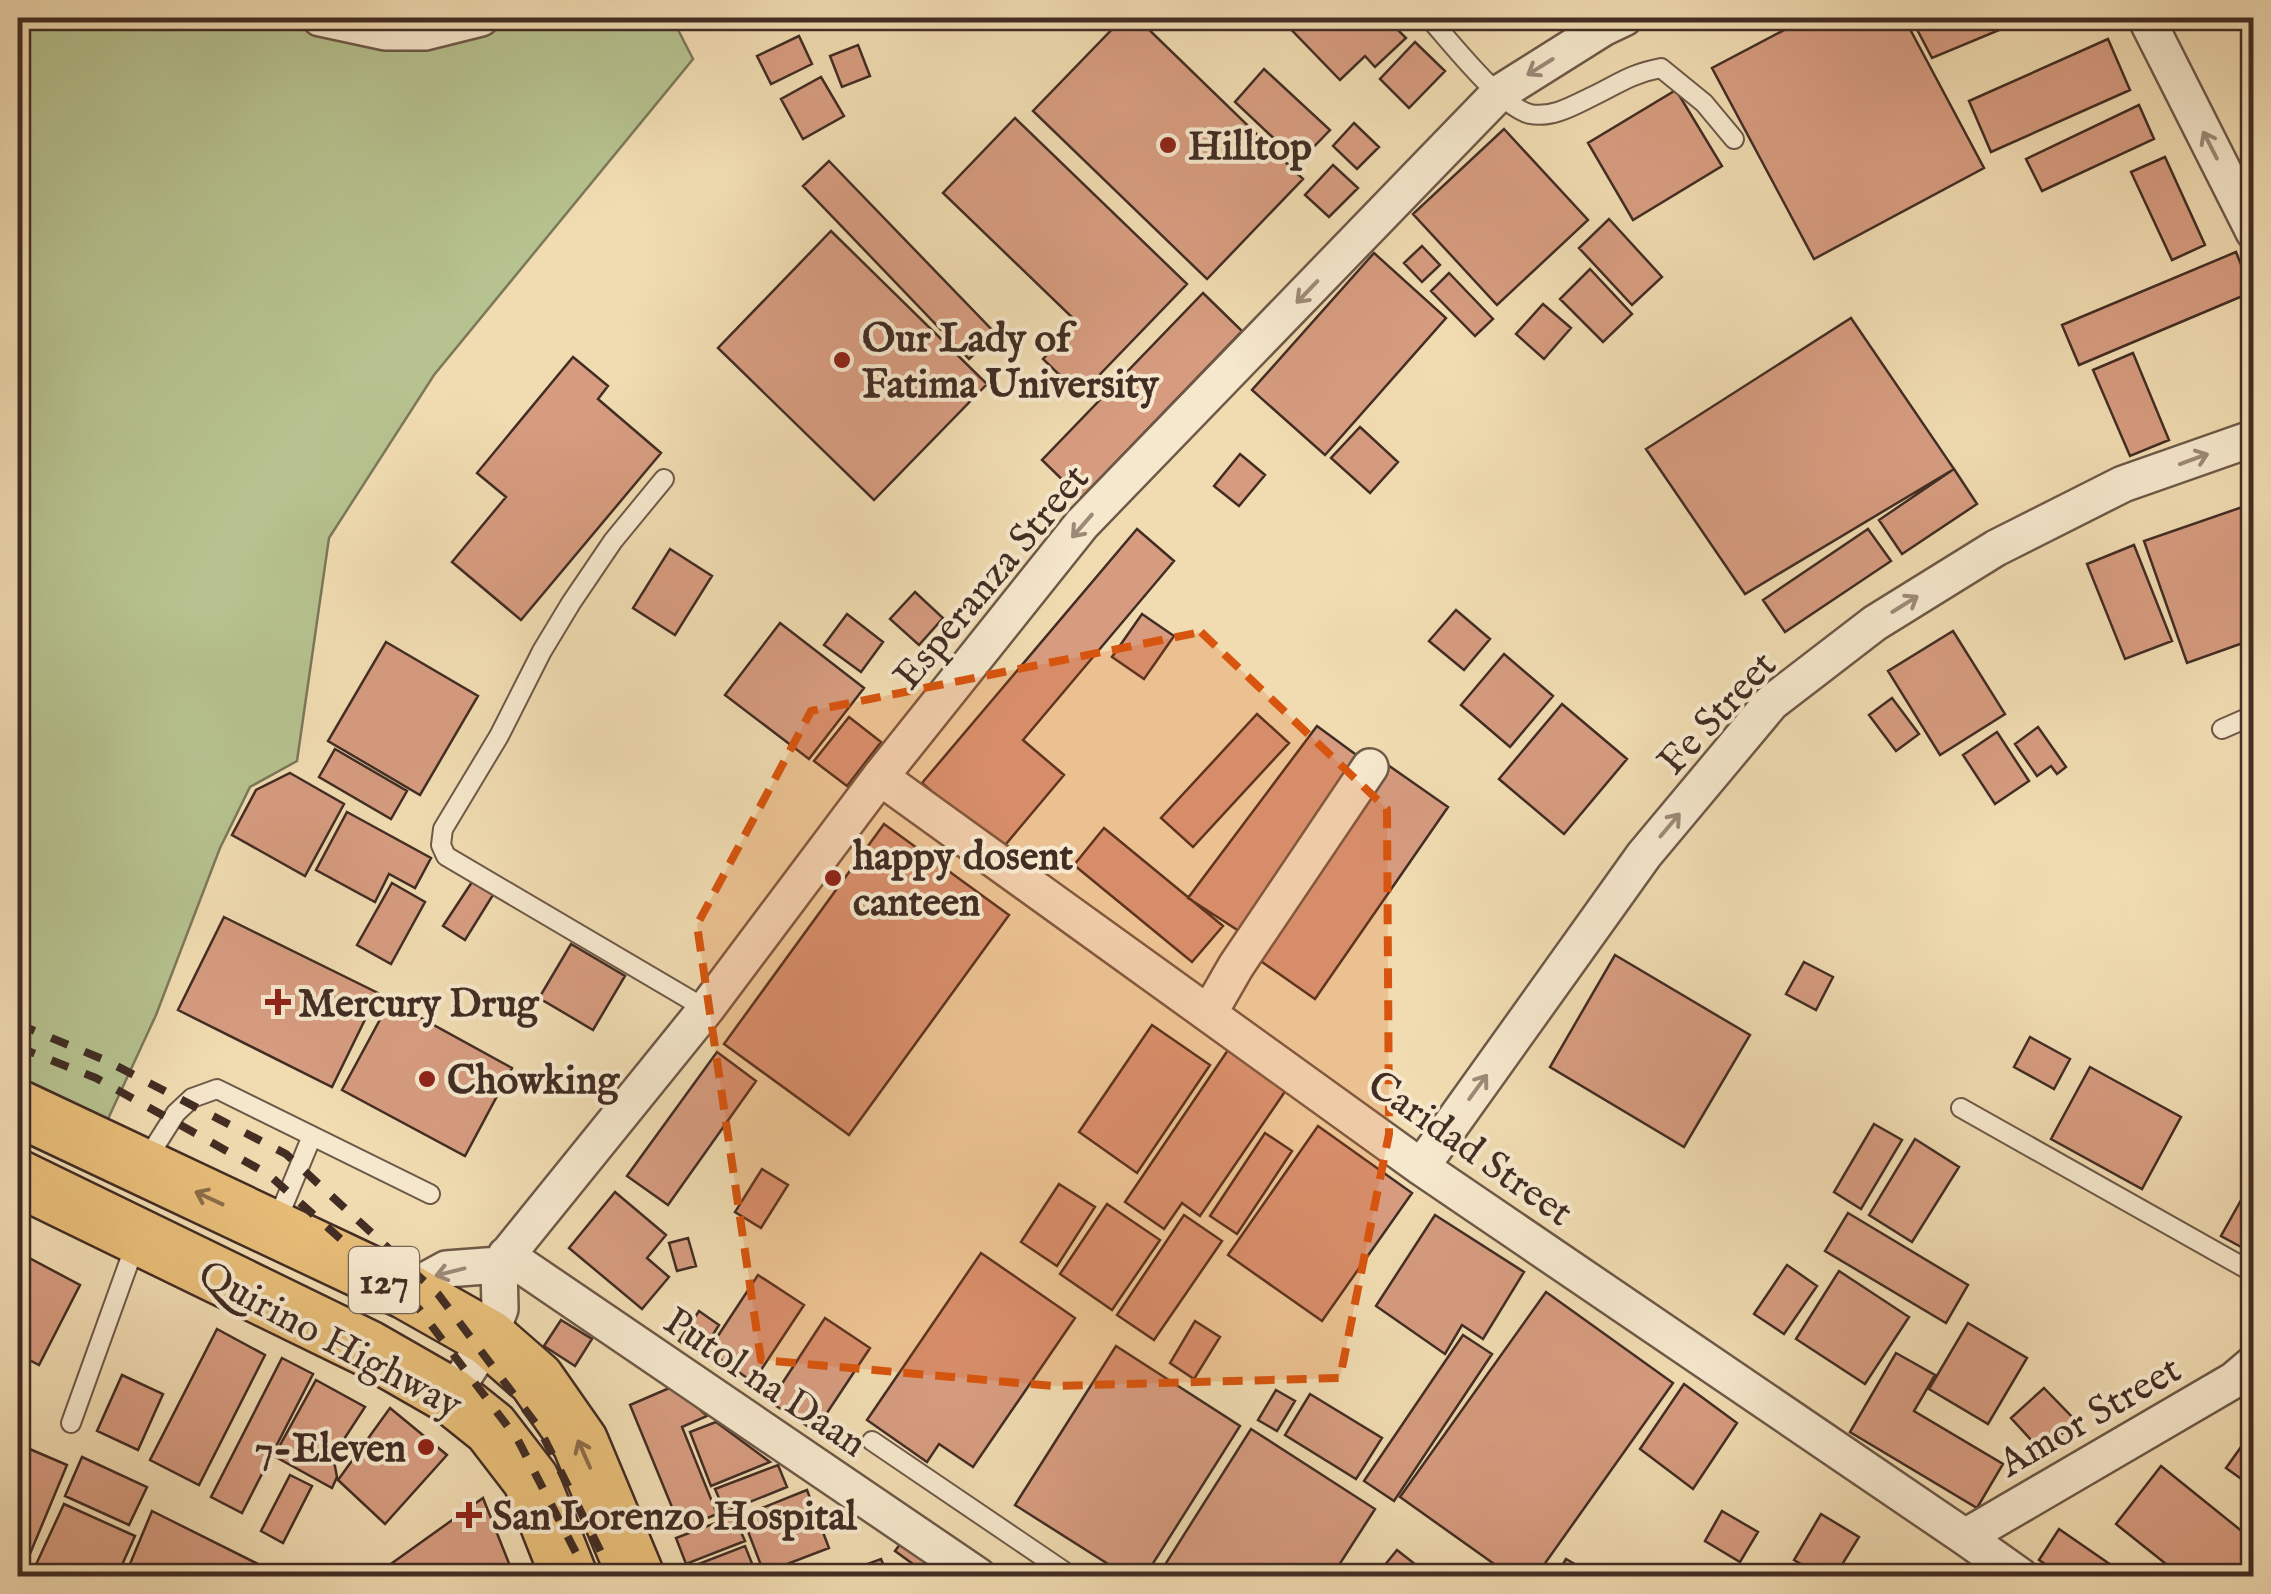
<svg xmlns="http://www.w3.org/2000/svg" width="2271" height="1594" font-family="'IM FELL English',serif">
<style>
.green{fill:#b6c28f;stroke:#7c785a;stroke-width:2.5}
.building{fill:#d79c80;stroke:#422d24;stroke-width:2.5}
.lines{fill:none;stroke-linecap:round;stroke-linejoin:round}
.service-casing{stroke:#6e5948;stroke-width:22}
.minor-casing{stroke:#6e5948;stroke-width:40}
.primary-casing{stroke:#422d24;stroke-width:60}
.service{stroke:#f6e8cd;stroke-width:18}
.minor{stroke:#f6e8cd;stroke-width:35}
.primary{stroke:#e8be79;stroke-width:55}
.rail{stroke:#422d24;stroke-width:8;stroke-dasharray:18 18;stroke-linecap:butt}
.oneway{stroke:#9c8a78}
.oneway2{stroke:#8d6e4a}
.marked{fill:#d7550e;fill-opacity:0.2;stroke:#d7550e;stroke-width:8;stroke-dasharray:20 12;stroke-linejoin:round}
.poi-dot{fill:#8f2418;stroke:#f6e8cd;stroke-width:4}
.labels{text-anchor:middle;stroke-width:8;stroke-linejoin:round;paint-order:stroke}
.shield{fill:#f6e8cd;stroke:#786557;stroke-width:2.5}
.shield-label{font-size:38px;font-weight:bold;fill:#422d24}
.poi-label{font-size:40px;font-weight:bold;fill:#422d24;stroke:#f6e8cd;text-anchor:start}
.street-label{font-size:40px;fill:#422d24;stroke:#f6e8cd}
</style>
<rect width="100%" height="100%" fill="#f1dcb2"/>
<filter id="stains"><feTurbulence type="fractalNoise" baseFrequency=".002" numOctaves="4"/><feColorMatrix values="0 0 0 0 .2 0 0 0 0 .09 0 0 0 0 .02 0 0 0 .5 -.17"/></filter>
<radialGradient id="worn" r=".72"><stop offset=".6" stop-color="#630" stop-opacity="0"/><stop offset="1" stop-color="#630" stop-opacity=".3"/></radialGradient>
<path class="green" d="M18 18H672L693 59 434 375 329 538 297 761 250 787 220 848 156 1015 107 1121 18 1079Z"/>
<path class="building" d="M1123 18H1137L1303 179 1207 279 1033 111Z
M1280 18H1386L1406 38 1375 67 1365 56 1340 80Z
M1807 18H1904L1984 168 1814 259 1712 68Z
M1911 18H2028L1932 58Z
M799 36 812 64 771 84 757 56Z
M2108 39 2130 90 1991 152 1969 101Z
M1415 42 1445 71 1409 108 1380 79Z
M858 45 870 76 842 87 830 56Z
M1264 69 1330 130 1299 162 1235 102Z
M821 77 844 116 803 139 781 99Z
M1676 90 1722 166 1633 220 1588 143Z
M2139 105 2154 139 2042 191 2026 159Z
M1015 118 1187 284 1080 395 1043 359 1078 323 943 193Z
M1354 123 1379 147 1357 169 1333 146Z
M1504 129 1588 220 1497 305 1413 214Z
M2165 157 2205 245 2172 260 2131 172Z
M829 161 996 334 969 359 803 186Z
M1333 165 1358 188 1329 217 1305 195Z
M1609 219 1662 277 1632 305 1579 248Z
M831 231 987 384 874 500 718 348Z
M1422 246 1440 265 1422 282 1404 263Z
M2236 252 2252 292 2079 365 2062 325Z
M1374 253 1446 318 1325 455 1252 390Z
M1590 269 1632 314 1603 342 1560 299Z
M1449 273 1493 319 1475 336 1431 291Z
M1203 293 1242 331 1081 498 1042 460Z
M1543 304 1571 328 1544 359 1516 334Z
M1851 318 1954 469 1745 594 1646 449Z
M2133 353 2169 440 2130 456 2093 370Z
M573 357 608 386 598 399 661 453 521 620 452 562 506 497 477 473Z
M1360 427 1398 462 1370 493 1331 458Z
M1240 454 1265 475 1239 506 1214 486Z
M1954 469 1977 504 1902 554 1879 520Z
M2254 503V639L2187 663 2144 541Z
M1137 529 1174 561 1023 740 1064 775 1001 850 922 783Z
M1868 529 1891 561 1785 632 1763 600Z
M2134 545 2172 641 2125 659 2087 564Z
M670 549 712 576 675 635 633 608Z
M915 592 943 618 919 645 890 619Z
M1456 610 1490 639 1464 670 1429 641Z
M847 614 883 642 861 672 824 645Z
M1142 614 1174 636 1144 679 1112 657Z
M780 623 864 688 809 759 725 695Z
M1953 631 2005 714 1940 755 1888 671Z
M386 642 478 696 420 795 328 741Z
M1504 654 1553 696 1510 747 1461 705Z
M1892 698 1919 734 1896 751 1869 715Z
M1562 704 1627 759 1564 834 1499 779Z
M1257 714 1289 743 1193 847 1161 818Z
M849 717 881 742 847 786 814 761Z
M1317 726 1366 762 1239 931 1188 898Z
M2038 727 2066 767 2057 774 2051 766 2037 776 2015 744Z
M1997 732 2029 781 1995 804 1963 755Z
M335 749 407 791 391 819 319 777Z
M1385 763 1448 807 1315 999 1252 955Z
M290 773 344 804 305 876 232 835 256 790Z
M347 812 431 858 415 888 389 874 375 902 316 870Z
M884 824 1009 915 849 1135 724 1044Z
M1104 828 1223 926 1192 962 1074 865Z
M472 882 493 895 465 940 443 926Z
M392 883 425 902 391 964 357 945Z
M224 917 378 993 332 1087 178 1010Z
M571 944 625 976 593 1030 539 998Z
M1615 955 1750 1035 1684 1147 1550 1067Z
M1804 962 1833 977 1816 1010 1786 994Z
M390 1001 512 1068 465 1156 342 1090Z
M1152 1025 1210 1065 1137 1173 1079 1132Z
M2030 1037 2070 1059 2054 1089 2014 1067Z
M1228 1050 1286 1090 1200 1216 1182 1203 1164 1229 1125 1202Z
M717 1052 756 1081 668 1205 627 1176Z
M2090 1067 2181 1117 2142 1189 2051 1139Z
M1874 1124 1902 1140 1861 1209 1834 1192Z
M1318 1126 1412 1193 1322 1321 1228 1255Z
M1265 1133 1292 1151 1237 1234 1210 1216Z
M1915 1139 1959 1167 1912 1242 1869 1215Z
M762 1169 788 1185 761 1228 735 1212Z
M2254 1177V1254L2221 1236Z
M1059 1184 1095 1207 1057 1266 1021 1242Z
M615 1192 666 1235 647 1258 669 1277 642 1309 569 1248Z
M1107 1204 1160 1240 1112 1310 1060 1274Z
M1848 1213 1968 1285 1946 1323 1825 1251Z
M1184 1215 1222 1241 1154 1340 1117 1315Z
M1435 1215 1524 1272 1483 1339 1462 1325 1445 1354 1376 1306Z
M688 1238 696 1266 677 1271 669 1243Z
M18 1252 80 1285 39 1365 18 1354Z
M981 1253 1075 1318 973 1467 939 1444 927 1462 867 1420Z
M1787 1265 1817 1286 1784 1334 1754 1314Z
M1839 1271 1909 1317 1865 1384 1796 1339Z
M758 1275 804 1305 753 1382 708 1351Z
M1546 1292 1673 1383 1536 1576H1511L1400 1497Z
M699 1311 719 1325 700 1355 679 1341Z
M825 1318 870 1348 815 1431 770 1402Z
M561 1320 592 1339 575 1366 544 1346Z
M1195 1321 1220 1337 1194 1379 1170 1363Z
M1968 1323 2027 1358 1988 1424 1929 1389Z
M217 1329 265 1355 199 1485 150 1460Z
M1463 1335 1492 1354 1394 1501 1364 1481Z
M1116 1346 1240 1426 1145 1576H1127L1015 1505Z
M1896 1353 1935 1375 1914 1411 2003 1464 1977 1508 1850 1432Z
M282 1358 313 1374 242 1513 211 1497Z
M122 1375 163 1394 138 1450 97 1431Z
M316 1380 365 1407 333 1456 337 1477 332 1488 274 1456Z
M1684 1384 1737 1423 1693 1489 1640 1449Z
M674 1386 707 1416 682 1427 717 1514 681 1529 630 1405Z
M2044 1388 2076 1421 2042 1452 2011 1418Z
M1276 1390 1295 1401 1277 1431 1258 1420Z
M1310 1394 1382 1438 1356 1479 1285 1435Z
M390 1408 447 1455 385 1524 338 1480Z
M716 1422 770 1462 711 1486 690 1432Z
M1251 1429 1375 1509 1332 1576H1169L1161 1571Z
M2251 1433 2254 1435V1488L2226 1468Z
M18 1444 67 1465 27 1561 18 1558Z
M82 1457 147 1487 129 1525 65 1496Z
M778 1465 787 1487 725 1512 715 1489Z
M2161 1466 2254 1541V1555L2236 1576H2181L2116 1524Z
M290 1475 312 1486 283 1543 261 1531Z
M807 1490 829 1548 764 1573 742 1516Z
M483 1498 514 1576H374Z
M64 1504 135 1536 117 1576H46L33 1571Z
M152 1511 278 1574 275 1576H125Z
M1722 1511 1758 1532 1740 1562 1705 1541Z
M1821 1514 1859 1537 1835 1576H1822L1794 1560Z
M734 1516 745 1541 686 1564 676 1538Z
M2059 1529 2127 1576H2063L2039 1560Z
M907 1535 936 1556 924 1572 895 1551Z
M745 1546 757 1576H685L683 1570Z
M1397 1550 1430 1576H1376Z
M881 1559 888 1576H835Z
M1566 1559 1596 1576H1556Z"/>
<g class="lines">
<g class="service-casing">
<path id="service" d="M1429 18C1450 41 1501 107 1530 114 1551 118 1571 107 1589 98 1617 85 1629 74 1661 68L1704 103 1734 139
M664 479 613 541 571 603 542 651 499 736 443 829 441 845 446 856 706 1009
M2222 729 2254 715
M1961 1108 2254 1273
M145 1162 176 1113 192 1098 217 1089 430 1194
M276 1223 312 1136
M71 1423 137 1240
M872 1441 1071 1576"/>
</g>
<g class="minor-casing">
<path id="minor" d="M320 18 385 32H425L481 18
M2146 18 2254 232
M880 777 1421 1167 1965 1537 2020 1576
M1209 1013 1236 966 1370 767
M1421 1167 1644 855 1771 703 1875 623 1996 548 2123 484 2254 438
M506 1255 978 1576
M406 1291 446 1269 499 1265
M451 1396 489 1338 500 1309 499 1265 706 1009 880 777 1082 524 1498 94 1603 28 1624 18
M1965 1537 2234 1380 2254 1363"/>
</g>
<g class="primary-casing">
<path id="primary" d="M18 1108 406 1291 489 1338 536 1379 580 1442 636 1576
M18 1178 369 1349 451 1396 491 1428 531 1480 569 1576"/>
</g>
<use href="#service" class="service"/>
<use href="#minor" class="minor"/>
<use href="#primary" class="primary"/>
<path class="rail" d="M18 1024 107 1061 286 1154 438 1294 539 1428 613 1576
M18 1047 96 1078 268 1174 419 1309 518 1440 588 1576"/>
</g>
<defs><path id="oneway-shaft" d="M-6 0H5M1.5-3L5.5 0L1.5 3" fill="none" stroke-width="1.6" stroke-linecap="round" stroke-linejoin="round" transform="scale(2.5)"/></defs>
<g class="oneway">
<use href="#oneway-shaft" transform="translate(1540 67) rotate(148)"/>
<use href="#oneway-shaft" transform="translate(2210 145) rotate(-117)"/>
<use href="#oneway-shaft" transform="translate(1307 292) rotate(134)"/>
<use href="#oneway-shaft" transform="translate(2194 459) rotate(-20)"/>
<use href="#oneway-shaft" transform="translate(1082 526) rotate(131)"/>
<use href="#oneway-shaft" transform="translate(1905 604) rotate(-32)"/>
<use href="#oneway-shaft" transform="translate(1670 825) rotate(-50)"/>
<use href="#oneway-shaft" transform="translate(1478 1087) rotate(-54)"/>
<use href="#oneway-shaft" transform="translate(450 1272) rotate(166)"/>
</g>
<g class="oneway2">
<use href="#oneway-shaft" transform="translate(209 1198) rotate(-155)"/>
<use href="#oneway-shaft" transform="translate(584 1454) rotate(-114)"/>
</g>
<path class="marked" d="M1201 632 1387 809 1389 1134 1340 1378 1053 1386 761 1360 697 925 811 711Z"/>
<g class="poi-dot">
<circle cx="1168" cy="145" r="10"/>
<circle cx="842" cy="360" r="10"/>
<circle cx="833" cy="878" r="10"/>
<path d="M273 987h10v10h10v10h-10v10h-10v-10h-10v-10h10z"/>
<circle cx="427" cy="1079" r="10"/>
<circle cx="426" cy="1447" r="10"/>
<path d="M464 1500h10v10h10v10h-10v10h-10v-10h-10v-10h10z"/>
</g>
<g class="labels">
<rect class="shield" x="349" y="1247" width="70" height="66" rx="8"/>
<g class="shield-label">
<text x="384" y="1293">127</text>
</g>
<g class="poi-label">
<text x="1188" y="159">Hilltop</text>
<text x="862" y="351">Our Lady of<tspan x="862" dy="46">Fatima University</tspan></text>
<text x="853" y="869">happy dosent<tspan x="853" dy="46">canteen</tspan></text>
<text x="298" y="1016">Mercury Drug</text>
<text x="447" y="1093">Chowking</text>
<text x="406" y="1461" text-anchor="end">7-Eleven</text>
<text x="492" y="1529">San Lorenzo Hospital</text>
</g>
<g class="street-label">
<text transform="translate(990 576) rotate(-50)" y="14">Esperanza Street</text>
<text transform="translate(1716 712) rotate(-47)" y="14">Fe Street</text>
<text transform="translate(1471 1147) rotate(35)" y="14">Caridad Street</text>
<text transform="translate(331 1338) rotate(28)" y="14">Quirino Highway</text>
<text transform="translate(766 1381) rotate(34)" y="14">Putol na Daan</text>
<text transform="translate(2089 1415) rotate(-30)" y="14">Amor Street</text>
</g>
</g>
<rect width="2271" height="1594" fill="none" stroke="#f1dcb2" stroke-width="60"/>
<rect x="20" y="20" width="2231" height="1554" fill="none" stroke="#422d24" stroke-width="5"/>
<rect x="30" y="30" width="2211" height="1534" fill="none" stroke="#422d24" stroke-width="2.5"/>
<rect width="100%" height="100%" filter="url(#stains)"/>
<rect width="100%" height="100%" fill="url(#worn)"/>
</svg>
